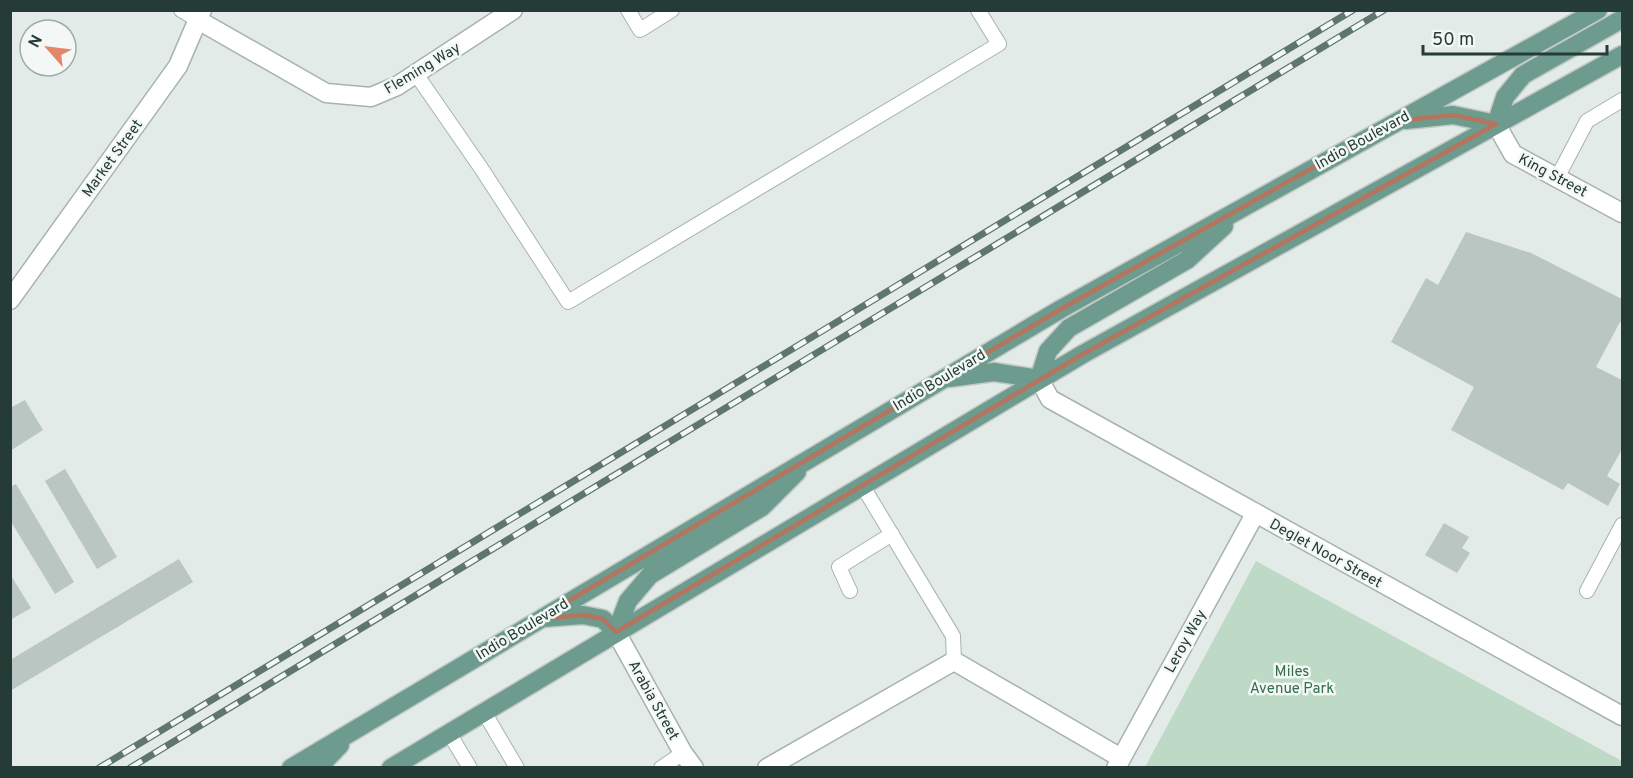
<svg xmlns="http://www.w3.org/2000/svg" width="1633" height="778" font-family="Overpass,sans-serif">
<style>
.green{fill:#bedac6}
.building{fill:#b9c6c1}
.lines{fill:none;stroke-linecap:round;stroke-linejoin:round}
.service-casing{stroke:#a6b3af;stroke-width:16}
.minor-casing{stroke:#a6b3af;stroke-width:21}
.primary-casing{stroke:#c2c8c6;stroke-width:21}
.service{stroke:#fff;stroke-width:14}
.minor{stroke:#fff;stroke-width:18}
.primary{stroke:#6d9c8f;stroke-width:18}
.rail-casing{stroke:#5f7670;stroke-width:7}
.rail{stroke:#f3f8f6;stroke-width:4.5;stroke-dasharray:14;stroke-linecap:butt}
.marked{fill:none;stroke:#b4745d;stroke-width:4.5;stroke-linejoin:round}
.labels{text-anchor:middle;stroke-width:5;stroke-linejoin:round;paint-order:stroke}
.street-label{font-size:15px;fill:#253b35;stroke:#f3f8f6}
.park-label{font-size:15px;fill:#336d49;stroke:#f3f8f6}
</style>
<rect width="100%" height="100%" fill="#e3ebe8"/>
<path class="green" d="M1256 561 1622 761V767H1145Z"/>
<path class="building" d="M1466 232 1531 253 1622 299V323L1620 322 1596 367 1622 380V449L1607 476 1620 484 1608 506 1568 483 1563 490 1451 430 1474 387 1391 342 1426 278 1438 285Z
M25 400 43 430 10 451V408Z
M65 469 117 557 97 569 45 481Z
M16 484 74 582 55 594 10 520V487Z
M1444 523 1469 537 1462 548 1470 553 1457 573 1425 555Z
M179 559 193 582 10 691V660Z
M10 574 31 608 12 619 10 615Z"/>
<g class="lines">
<g class="service-casing">
<path id="service" d="M181 10 198 20
M628 10 640 30 672 10
M416 74 481 168 568 302 999 44 978 10
M1557 178 1587 121 1622 100
M862 485 953 636 954 661
M850 591 839 567 892 534
M1587 591 1622 525
M484 712 517 768
M449 733 470 768
M661 768 683 753"/>
</g>
<g class="minor-casing">
<path id="minor" d="M198 20 326 93 371 97 397 86 513 10
M1496 124 1513 154 1622 213
M10 300 178 66 202 10
M1039 379 1050 399 1622 716
M616 632 683 753 694 768
M767 768 954 661 1121 758
M1116 768 1255 514"/>
</g>
<g class="primary-casing">
<path id="primary" d="M1406 120 1453 115 1496 124
M1496 124 1505 97 1523 75 1622 19
M949 378 994 372 1039 379
M1039 379 1048 351 1069 328 1187 260 1224 226
M543 618 583 615 603 619 616 632
M616 632 628 601 650 575 762 507 797 472
M291 768 1061 309 1598 10
M318 768 340 745
M391 768 1083 354 1622 55"/>
</g>
<use href="#service" class="service"/>
<use href="#minor" class="minor"/>
<use href="#primary" class="primary"/>
<g class="rail-casing">
<path id="rail" d="M99 768 1353 10
M130 768 1384 10"/>
</g>
<use href="#rail" class="rail"/>
</g>
<path class="marked" d="M1453 115 1496 124 1083 354 616 632 603 619 583 615 538 619 1061 309 1396 121Z"/>
<g class="labels">
<g class="street-label">
<text transform="translate(422 68) rotate(-31)" y="5">Fleming Way</text>
<text transform="translate(1362 140) rotate(-29)" y="5">Indio Boulevard</text>
<text transform="translate(112 158) rotate(-54)" y="5">Market Street</text>
<text transform="translate(1553 175) rotate(28)" y="5">King Street</text>
<text transform="translate(939 380) rotate(-31)" y="5">Indio Boulevard</text>
<text transform="translate(1326 553) rotate(29)" y="5">Deglet Noor Street</text>
<text transform="translate(522 629) rotate(-31)" y="5">Indio Boulevard</text>
<text transform="translate(1185 641) rotate(-61)" y="5">Leroy Way</text>
<text transform="translate(654 700) rotate(61)" y="5">Arabia Street</text>
</g>
<g class="park-label">
<text x="1292" y="676">Miles<tspan x="1292" dy="17">Avenue Park</tspan></text>
</g>
</g>
<rect width="1633" height="778" fill="none" stroke="#253b35" stroke-width="24"/>
<g transform="translate(48 48) rotate(298)"><circle r="28" fill="#f3f8f6" stroke="#a1aca9" stroke-width="1.5"/>
<path d="M0-4.5L10 22L0 15L-10 22Z" fill="#e3876a"/>
<text y="-9" font-size="16" font-weight="bold" text-anchor="middle" fill="#253b35">N</text>
</g>
<path d="M1423 45v9h184v-9" fill="none" stroke="#253b35" stroke-width="3"/>
<text x="1432" y="45" font-size="18" fill="#253b35" stroke="#f3f8f6" stroke-width="4.5" paint-order="stroke">50 m</text>
</svg>
